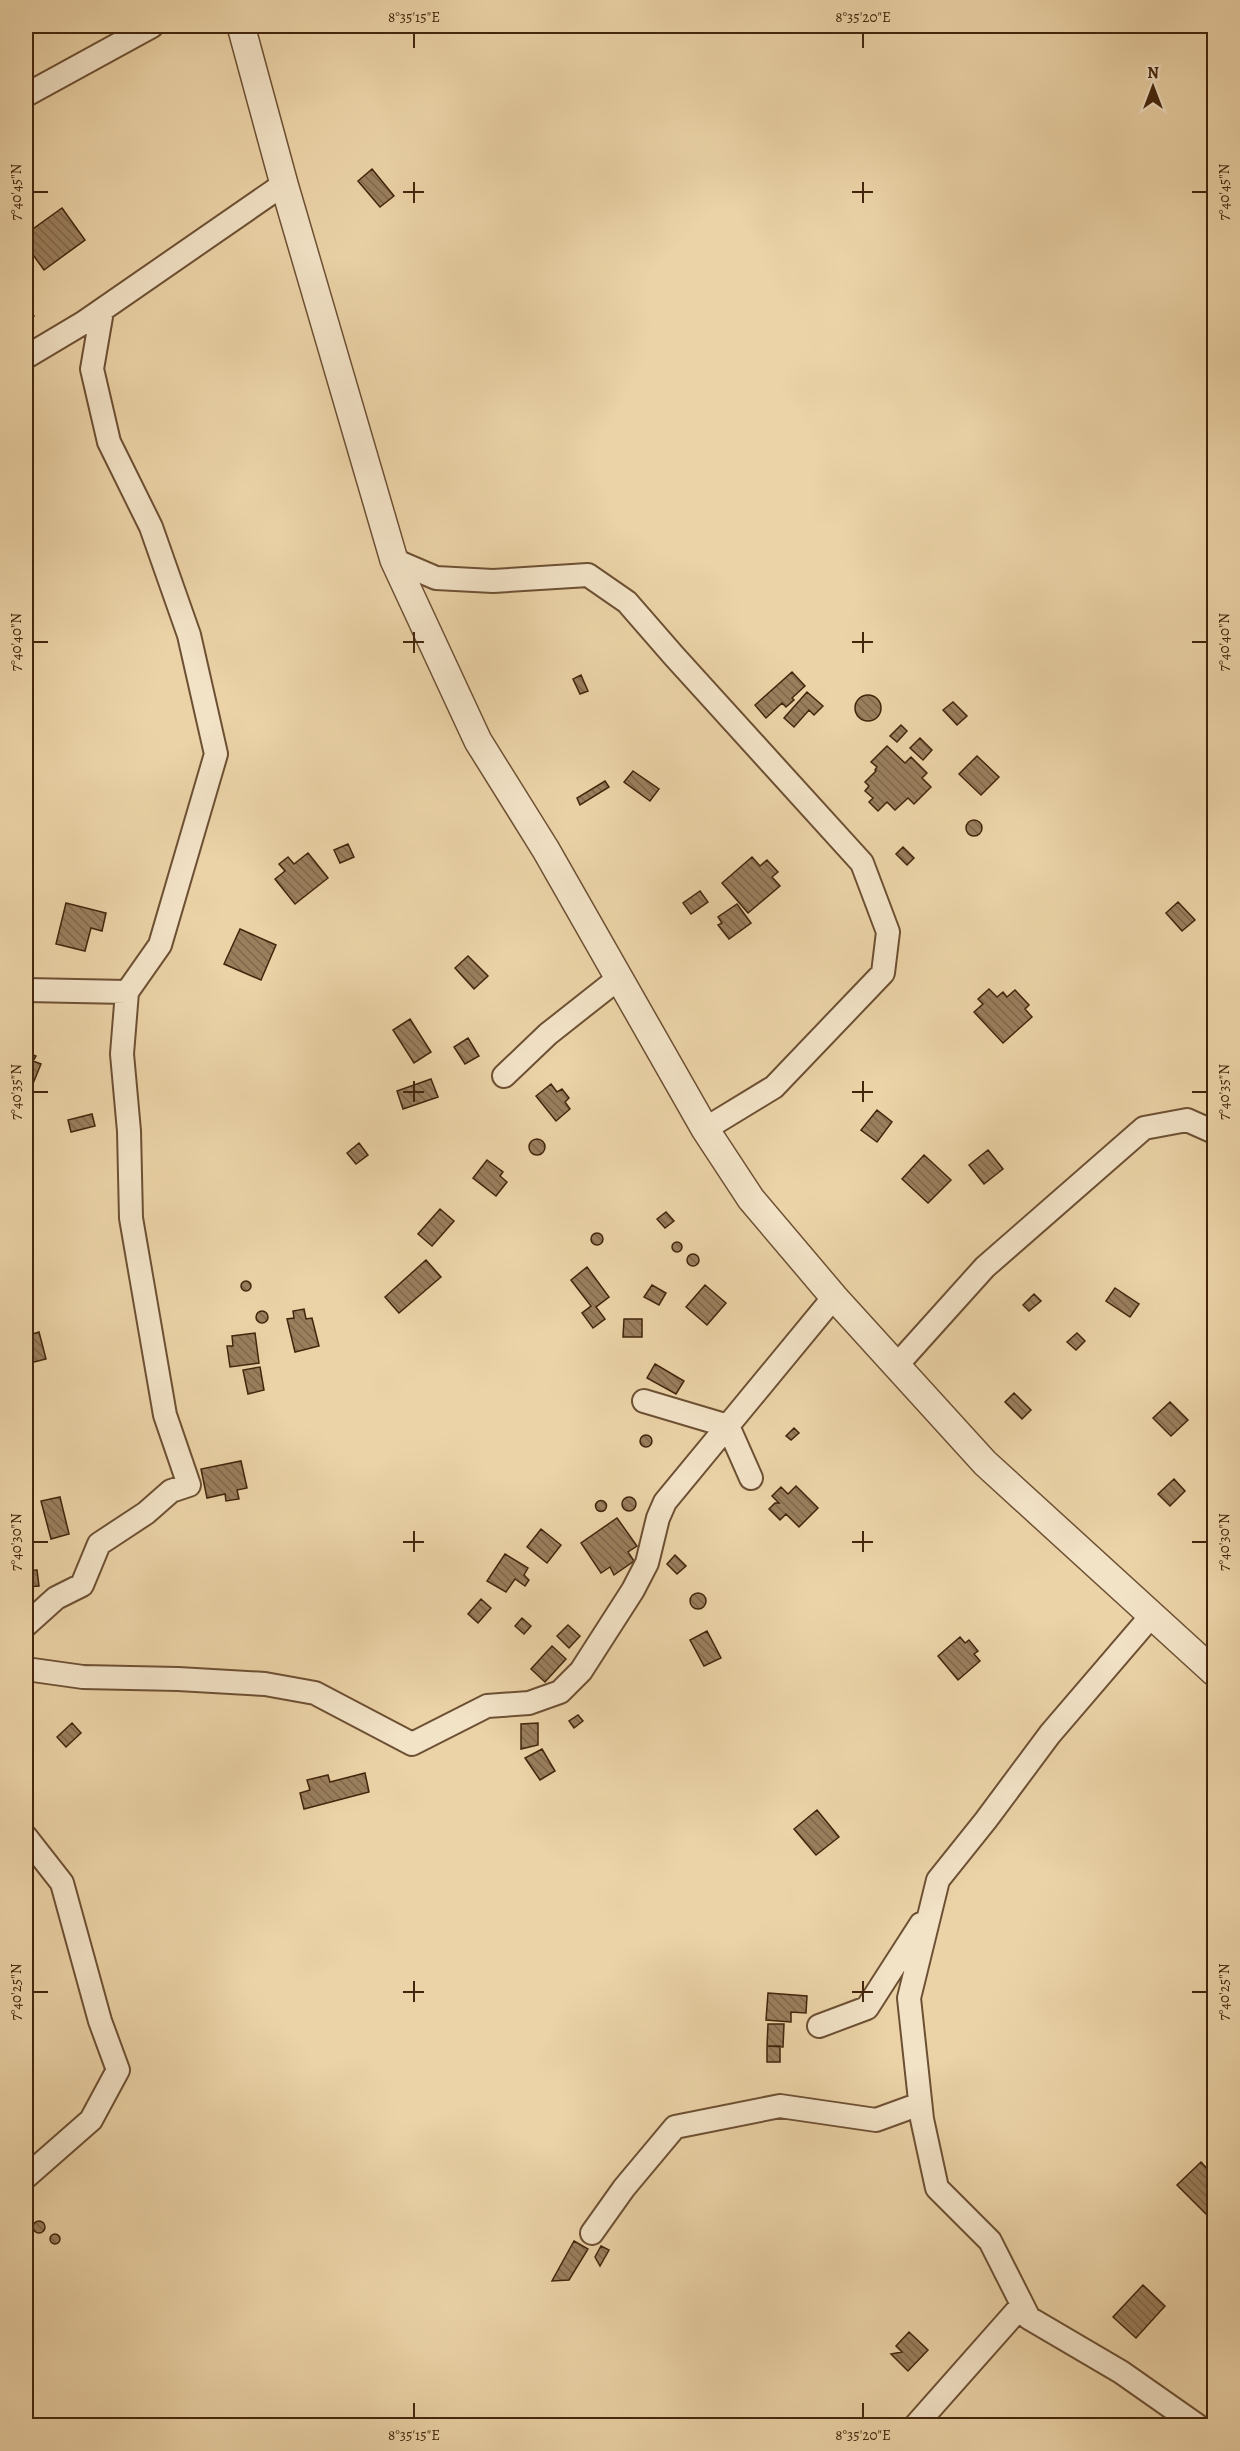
<svg xmlns="http://www.w3.org/2000/svg" width="1240" height="2451" font-family="Alegreya,serif">
<style>
.building{fill:url(#building-back-hatch);stroke:#43250c;stroke-width:1.5}
.lines{fill:none;stroke-linecap:round;stroke-linejoin:round}
.minor-casing{stroke:#6d5033;stroke-width:26}
.tertiary-casing{stroke:#6d5033;stroke-width:30}
.minor{stroke:#f2e2c6;stroke-width:22}
.tertiary{stroke:#f2e2c6;stroke-width:27}
.ticks{fill:none;stroke:#43250c;stroke-width:2}
.neatline{fill:none;stroke:#43250c;stroke-width:2}
.ticks-label{font-size:15px;text-anchor:middle;fill:#43250c}
</style>
<defs>
<pattern id="building-back-hatch" width="6" height="6" patternUnits="userSpaceOnUse" patternTransform="scale(1.5)"><rect width="6" height="6" fill="#9a7f5d"/><path d="M-1 5l2 2M0 0l6 6M5-1l2 2" fill="none" stroke="#7f684b"/></pattern>
</defs>
<rect width="100%" height="100%" fill="#ebd3a7"/>
<filter id="stains"><feTurbulence type="fractalNoise" baseFrequency=".00333" numOctaves="4"/><feColorMatrix values="0 0 0 0 .2 0 0 0 0 .09 0 0 0 0 .02 0 0 0 .5 -.17"/></filter>
<radialGradient id="worn" r=".72"><stop offset=".6" stop-color="#630" stop-opacity="0"/><stop offset="1" stop-color="#630" stop-opacity=".3"/></radialGradient>
<path class="building" d="M372 169 394 196 380 207 358 181Z
M62 208 85 240 44 270 26 245V234Z
M26 308 34 316 26 324Z
M792 672 805 686 792 698 794 700 786 707 782 703 766 718 755 705Z
M581 675 588 691 580 694 573 679Z
M807 692 823 706 814 715 809 710 794 727 784 718Z
M855 708a13 13 0 1 1 26 0a13 13 0 1 1-26 0Z
M953 702 967 716 957 725 943 710Z
M901 725 907 731 897 742 890 736Z
M920 738 932 750 923 760 910 748Z
M887 746 905 763 911 757 927 773 922 778 931 787 914 804 908 798 895 810 887 802 878 811 869 802 873 798 865 791 869 786 865 782 876 771 875 770 877 767 871 762Z
M977 756 999 777 981 795 959 774Z
M633 771 659 789 650 801 624 782Z
M605 781 609 787 580 805 577 798Z
M966 828a8 8 0 1 1 16 0a8 8 0 1 1-16 0Z
M348 844 354 857 340 863 334 850Z
M903 847 914 858 907 865 896 854Z
M308 853 328 878 295 904 275 879 285 871 279 864 288 857 294 864Z
M752 857 760 866 767 860 778 872 772 877 780 886 748 913 722 883Z
M700 891 708 902 691 914 683 903Z
M1178 902 1195 920 1182 931 1166 913Z
M66 903 106 913 102 931 91 928 85 951 56 944Z
M737 904 751 923 729 939 718 925 722 923 718 917Z
M240 929 276 945 261 980 224 964Z
M468 956 488 976 474 989 455 968Z
M989 989 997 997 1003 992 1007 997 1015 990 1029 1005 1025 1009 1032 1017 1003 1043 974 1012 983 1004 978 999Z
M410 1019 431 1052 414 1063 393 1030Z
M468 1038 479 1056 465 1064 454 1047Z
M26 1052 36 1056 33 1061 41 1064 30 1091 26 1089Z
M431 1079 438 1097 403 1109 397 1091Z
M551 1084 557 1092 562 1089 569 1098 565 1102 570 1109 556 1121 536 1096Z
M877 1110 892 1122 877 1142 861 1130Z
M92 1114 95 1126 71 1132 68 1120Z
M529 1147a8 8 0 1 1 16 0a8 8 0 1 1-16 0Z
M359 1143 368 1155 356 1164 347 1153Z
M988 1150 1003 1169 984 1184 969 1165Z
M924 1155 951 1180 928 1203 902 1179Z
M487 1160 503 1172 500 1176 507 1182 496 1196 473 1178Z
M440 1209 454 1221 432 1246 418 1234Z
M666 1212 674 1221 665 1228 657 1219Z
M591 1239a6 6 0 1 1 12 0a6 6 0 1 1-12 0Z
M672 1247a5 5 0 1 1 10 0a5 5 0 1 1-10 0Z
M687 1260a6 6 0 1 1 12 0a6 6 0 1 1-12 0Z
M426 1260 441 1277 399 1313 385 1297Z
M587 1267 609 1297 596 1307 605 1319 593 1328 582 1313 591 1306 571 1280Z
M241 1286a5 5 0 1 1 10 0a5 5 0 1 1-10 0Z
M652 1285 666 1293 659 1305 644 1297Z
M705 1285 726 1303 707 1325 686 1307Z
M1115 1288 1139 1304 1130 1317 1106 1301Z
M1034 1294 1041 1301 1029 1311 1023 1305Z
M304 1309 306 1319 312 1318 319 1346 295 1352 287 1319 294 1318 293 1311Z
M256 1317a6 6 0 1 1 12 0a6 6 0 1 1-12 0Z
M624 1319H642V1337H623Z
M39 1332 46 1359 26 1364V1336Z
M255 1333 259 1363 230 1367 227 1346H233L232 1336Z
M1077 1333 1085 1341 1076 1350 1067 1342Z
M655 1364 684 1381 676 1394 647 1378Z
M260 1367 264 1390 248 1394 243 1370Z
M1014 1393 1031 1410 1022 1419 1005 1402Z
M1170 1402 1188 1420 1171 1436 1153 1418Z
M794 1428 799 1433 791 1440 786 1436Z
M640 1441a6 6 0 1 1 12 0a6 6 0 1 1-12 0Z
M241 1461 247 1488 237 1490 239 1499 226 1501 225 1494 207 1498 201 1469Z
M1174 1479 1185 1491 1170 1506 1158 1494Z
M796 1486 818 1508 799 1527 786 1514 780 1520 769 1509 775 1503H779L772 1496 781 1487 788 1494Z
M60 1497 69 1534 51 1539 41 1501Z
M622 1504a7 7 0 1 1 14 0a7 7 0 1 1-14 0Z
M595.5 1506a5.5 5.5 0 1 1 11 0a5.5 5.5 0 1 1-11 0Z
M617 1518 637 1546 628 1552 634 1561 614 1575 610 1567 601 1573 581 1543Z
M541 1529 561 1545 547 1563 527 1547Z
M505 1554 528 1568 524 1575 529 1580 525 1586 515 1579 506 1592 487 1581Z
M675 1555 686 1566 677 1574 667 1564Z
M37 1570 39 1586 26 1587V1571Z
M690 1601a8 8 0 1 1 16 0a8 8 0 1 1-16 0Z
M481 1599 491 1608 478 1623 468 1614Z
M522 1618 531 1626 524 1634 515 1626Z
M568 1625 580 1636 569 1648 557 1636Z
M707 1631 721 1658 704 1666 690 1640Z
M960 1637 965 1643 969 1640 978 1651 974 1654 980 1661 958 1680 938 1656Z
M552 1646 566 1659 545 1682 531 1669Z
M578 1715 583 1721 574 1728 569 1721Z
M72 1723 81 1733 66 1747 57 1737Z
M538 1723V1745L521 1749V1724Z
M542 1749 555 1771 540 1780 525 1758Z
M365 1773 369 1792 304 1809 300 1793 310 1790 307 1780 328 1775 330 1782Z
M817 1810 839 1837 816 1855 794 1829Z
M768 1993 807 1996 806 2013 791 2012V2022L766 2020Z
M768 2024H784L783 2047 767 2046Z
M767 2046H780V2062H767Z
M1201 2162 1211 2173 1214 2170V2214L1210 2218 1177 2185Z
M33 2227a6 6 0 1 1 12 0a6 6 0 1 1-12 0Z
M50 2239a5 5 0 1 1 10 0a5 5 0 1 1-10 0Z
M574 2241 588 2249 569 2280 552 2281Z
M601 2246 609 2250 600 2266 595 2257Z
M1143 2285 1165 2306 1136 2338 1113 2317Z
M909 2332 928 2350 908 2371 891 2354 902 2352 896 2346Z"/>
<g class="lines">
<g class="minor-casing">
<path id="minor" d="M26 95 152 26
M26 357 83 323 284 184
M394 560 436 578 493 581 588 575 627 602 674 656 862 863 888 932 883 973 774 1087 705 1129
M26 990 127 992 160 945 216 754 189 635 151 527 109 442 92 369 102 311
M504 1076 548 1034 619 978
M896 1366 985 1267 1144 1128 1187 1120 1214 1132
M644 1401 728 1426 751 1478
M1152 1615 1050 1734 986 1820 938 1880 909 1998 922 2119 937 2188 990 2241 1029 2318 1121 2372 1198 2426
M26 1625 56 1598 82 1585 99 1544 146 1513 171 1491 189 1485 165 1415 131 1218 129 1131 122 1054 127 992
M26 1669 83 1677 178 1679 265 1684 315 1693 412 1744 487 1706 529 1703 560 1692 581 1671 633 1590 647 1563 658 1518 665 1502 834 1297
M26 1837 62 1883 100 2021 118 2070 91 2120 26 2177
M819 2026 867 2008 921 1924
M592 2233 624 2188 675 2127 780 2106 876 2120 920 2104
M915 2426 1022 2305"/>
</g>
<g class="tertiary-casing">
<path id="tertiary" d="M241 26 284 184 394 560 478 741 546 850 705 1129 751 1199 834 1297 985 1463 1214 1672"/>
</g>
<use href="#minor" class="minor"/>
<use href="#tertiary" class="tertiary"/>
</g>
<path class="ticks" d="M414 33V48M863 33V48M414 182V203M863 182V203M33 192H48M403 192H424M852 192H873M1192 192H1207M414 632V653M863 632V653M33 642H48M403 642H424M852 642H873M1192 642H1207M414 1081V1102M863 1081V1102M33 1092H48M403 1092H424M852 1092H873M1192 1092H1207M414 1531V1552M863 1531V1552M33 1542H48M403 1542H424M852 1542H873M1192 1542H1207M414 1981V2002M863 1981V2002M33 1992H48M403 1992H424M852 1992H873M1192 1992H1207M414 2403V2418M863 2403V2418"/>
<rect width="1240" height="2451" fill="none" stroke="#ebd3a7" stroke-width="66"/>
<g transform="translate(1153 87)" stroke="#f2e2c6" stroke-width="4.5" paint-order="stroke">
<path d="M0-4.5L10 22L0 15L-10 22Z" fill="#43250c"/>
<text y="-9" font-size="16" font-weight="bold" text-anchor="middle" fill="#43250c">N</text>
</g>
<rect x="33" y="33" width="1174" height="2385" class="neatline"/>
<g class="ticks-label">
<text x="414" y="22">8°35'15"E</text>
<text x="863" y="22">8°35'20"E</text>
<text transform="translate(16 192) rotate(-90)" y="5">7°40'45"N</text>
<text transform="translate(1224 192) rotate(-90)" y="5">7°40'45"N</text>
<text transform="translate(16 642) rotate(-90)" y="5">7°40'40"N</text>
<text transform="translate(1224 642) rotate(-90)" y="5">7°40'40"N</text>
<text transform="translate(16 1092) rotate(-90)" y="5">7°40'35"N</text>
<text transform="translate(1224 1092) rotate(-90)" y="5">7°40'35"N</text>
<text transform="translate(16 1542) rotate(-90)" y="5">7°40'30"N</text>
<text transform="translate(1224 1542) rotate(-90)" y="5">7°40'30"N</text>
<text transform="translate(16 1992) rotate(-90)" y="5">7°40'25"N</text>
<text transform="translate(1224 1992) rotate(-90)" y="5">7°40'25"N</text>
<text x="414" y="2440">8°35'15"E</text>
<text x="863" y="2440">8°35'20"E</text>
</g>
<rect width="100%" height="100%" filter="url(#stains)"/>
<rect width="100%" height="100%" fill="url(#worn)"/>
</svg>
